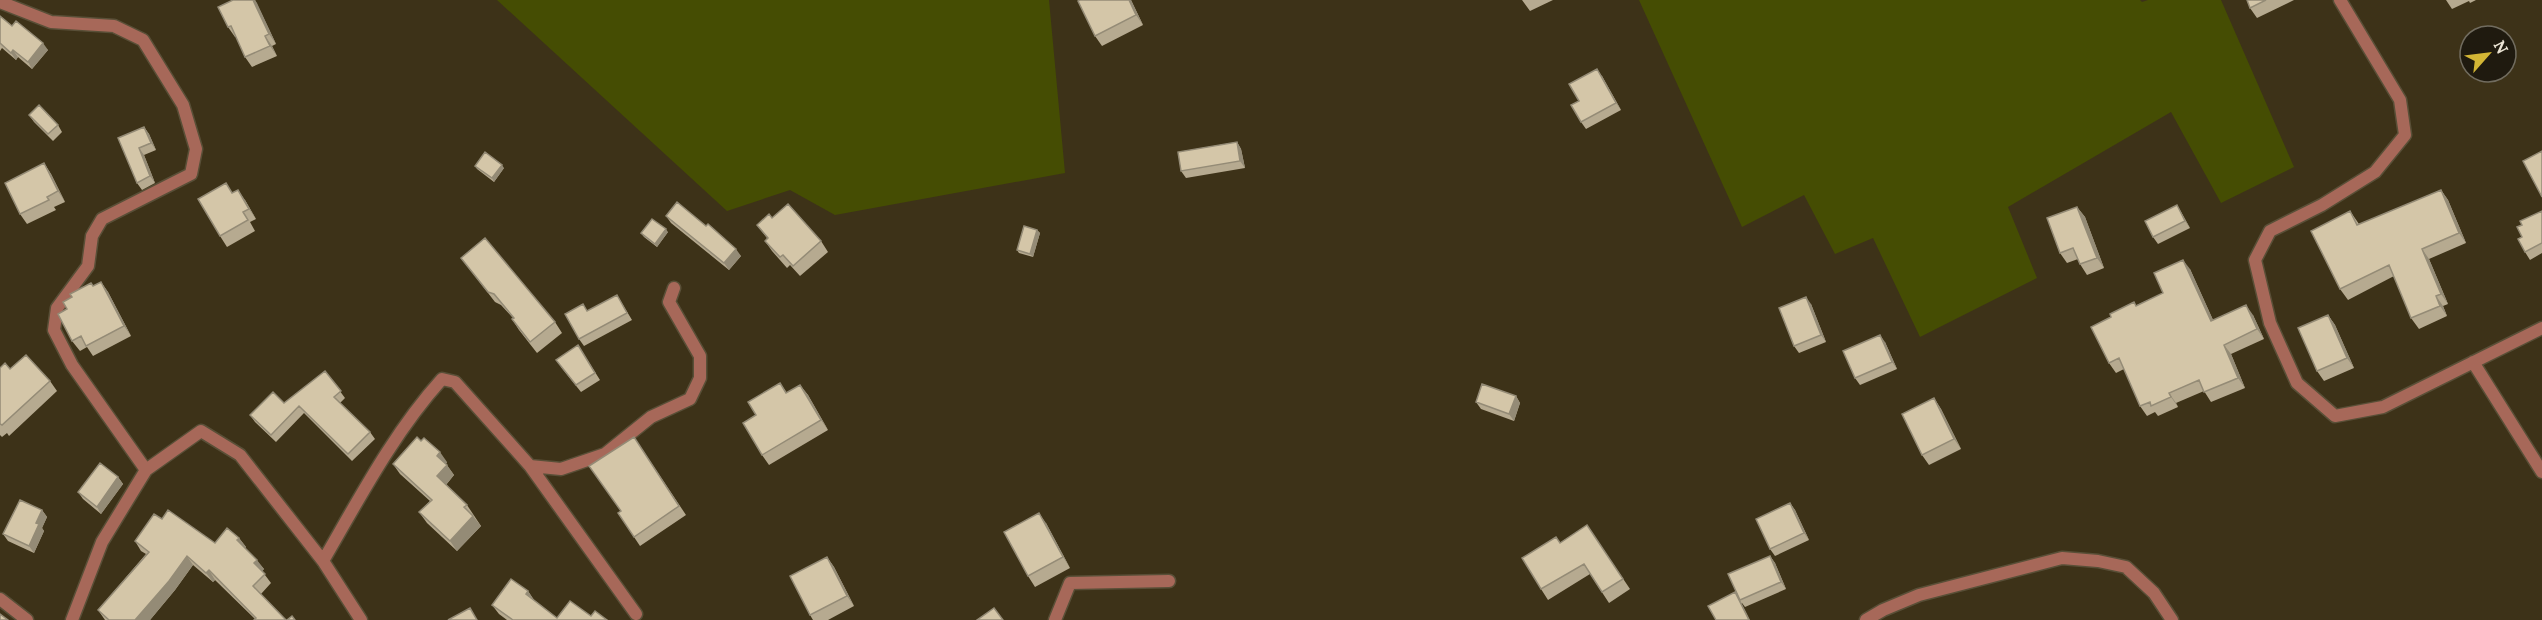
<svg xmlns="http://www.w3.org/2000/svg" width="2542" height="620" font-family="Lora,serif">
<style>
.green{fill:#454d03}
.lines{fill:none;stroke-linecap:round;stroke-linejoin:round}
.minor-casing{stroke:#594f37;stroke-width:15}
.minor{stroke:#a76859;stroke-width:12}
.wall{fill:#b6aa90}
.shaded-wall{fill:#948b76}
.building{fill:#d4c6a8;stroke:#948b76;stroke-width:1.5}
</style>
<rect width="100%" height="100%" fill="#3d3218"/>
<path class="green" d="M497 0H1049L1065 173 835 215 790 190 727 211Z
M1639 0H2140L2142 2 2148 0H2221L2294 167 2221 203 2171 112 2008 207 2037 278 1920 337 1873 238 1835 254 1804 195 1742 227Z"/>
<g class="lines">
<g class="minor-casing">
<path id="minor" d="M2340 0 2400 100 2405 135 2375 172 2322 205 2270 231 2255 260 2270 323 2297 383 2335 416 2383 407 2542 328
M0 2 51 22 114 26 143 40 183 105 196 149 191 174 102 219 92 236 88 266 57 308 54 330 72 365 146 470
M2473 362 2542 472
M530 466 561 469 605 454 651 417 690 399 700 378V356L669 302 674 288
M323 561C359 499 394 432 442 379L455 382 530 466 636 614
M0 599 27 620
M72 620 102 542 146 470 201 431 240 455 323 561 361 620
M1055 620 1070 583 1169 581
M1866 620 1883 610 1919 595 2062 558 2098 561 2126 567 2154 593 2172 620"/>
</g>
<use href="#minor" class="minor"/>
</g>
<path class="wall" d="M233 0H255L276 44 272 46 277 56 252 67 245 57 236 37H235L228 27Z
M1080 0H1131L1143 25 1102 46 1095 36Z
M1522 0H1553L1530 11Z
M2247 0H2294L2257 18 2250 8Z
M2446 0H2476L2470 3 2469 1 2452 9Z
M0 16 12 26 48 50 32 69 18 57 16 60 2 48 0 51Z
M1602 76 1621 110 1586 129 1581 122 1579 101Z
M29 115 58 125 62 132 53 141 34 122Z
M144 127 149 134 156 150 144 155 155 183 142 190 137 183 118 138Z
M1237 142 1241 149 1245 168 1186 178 1181 171Z
M44 163 51 174 65 202 54 207 56 210 27 224 20 214Z
M475 166 504 168 494 182 477 169Z
M2441 190 2448 200 2466 243 2429 259 2448 304 2443 306 2447 316 2419 329 2411 318 2394 276 2348 300 2340 289 2350 211 2359 224Z
M233 193 245 200 256 219 250 222 255 231 227 247 220 236Z
M2177 205 2181 212 2190 228 2158 244 2153 237Z
M2077 207 2085 217 2104 268 2087 275 2080 264 2078 259 2067 263 2060 253Z
M2542 211V253L2530 260 2525 252 2522 237Z
M666 216 741 256 729 270 671 223Z
M772 218 821 241 828 252 800 276 790 265 787 268 772 251 765 241 767 238 757 225Z
M1037 230 1040 233 1033 257 1019 253 1017 250Z
M668 232 657 247 644 237 641 233Z
M461 258 555 322 562 333 537 353 519 330 512 319 513 318 501 305 495 302Z
M2190 269 2213 320 2253 315 2264 339 2231 354 2245 388 2211 402 2204 391 2176 403 2178 407 2158 416 2155 412 2147 416 2140 406 2124 369 2116 373 2109 363 2111 317 2163 293Z
M101 282 108 292 131 336 93 356 87 347 80 351 72 341 67 309 93 286Z
M617 295 632 320 584 346 579 339 583 304 587 311Z
M1811 304 1826 342 1799 353 1794 346Z
M2328 315 2335 325 2354 368 2324 381 2317 371Z
M1885 342 1897 369 1860 385 1855 378Z
M578 345 600 380 581 392 561 367Z
M0 368 10 369 50 381 57 391 9 436 7 433 2 437 0 435Z
M325 371 345 398 340 403 370 432 375 439 352 461 304 413 276 442 255 422 250 415 284 403Z
M780 383 787 393 800 385 808 395 828 430 769 465 762 455 756 415Z
M1516 396 1520 403 1514 421 1481 409 1476 402Z
M1934 398 1941 409 1961 449 1929 465 1922 455Z
M634 437 686 515 640 546 618 513 621 511Z
M447 462 446 464 454 475 446 485 467 505 481 526 457 551 427 523 419 512 430 501 400 474 393 464Z
M118 477 123 484 101 514 83 499 78 492Z
M1790 503 1795 510 1809 540 1775 556 1770 549Z
M42 510 47 517 42 528 44 531 34 553 8 541 3 534Z
M162 519 215 543 239 538 246 547 245 548 264 569 262 571 271 583 261 594 286 620 255 619 215 580 213 582 193 565 175 590 150 620H105L98 610 146 554 141 551 135 541Z
M1046 523 1070 568 1035 587 1028 576Z
M1587 525 1630 589 1609 603 1590 574 1548 600 1541 589 1556 537 1560 543Z
M1770 556 1775 563 1786 589 1745 607 1742 603 1716 620 1738 597Z
M827 557 834 567 854 606 828 620H813L810 615Z
M528 591 534 600 557 618 591 616 607 620H507L499 614 492 605Z"/>
<path class="shaded-wall" d="M253 0H255L257 3 276 44 269 34Z
M1129 0H1131L1143 25 1136 15Z
M265 36 272 46 277 56 270 46Z
M43 43 48 50 32 69 28 62Z
M13 50 18 57 16 60 11 53Z
M1597 69 1602 76 1621 110 1616 103Z
M144 127 149 134 156 150 151 143Z
M1237 142 1241 149 1245 168 1240 161Z
M139 148 144 155 155 183 150 176Z
M44 163 51 174 65 202 58 191Z
M502 165 504 168 494 182 492 178Z
M238 190 245 200 256 219 249 209Z
M2441 190 2448 200 2466 243 2459 233Z
M2177 205 2181 212 2190 228 2185 221Z
M2077 207 2085 217 2104 268 2097 258Z
M666 229 668 232 657 247 655 244Z
M1037 230 1040 233 1033 257 1030 254Z
M736 249 741 256 729 270 724 263Z
M2422 249 2429 259 2448 304 2441 294Z
M2183 260 2190 269 2218 331 2211 321Z
M101 282 108 292 131 336 124 326Z
M2436 296 2443 306 2447 316 2440 306Z
M1806 297 1811 304 1826 342 1821 335Z
M2246 305 2253 315 2264 339 2257 329Z
M2328 315 2335 325 2354 368 2347 358Z
M1880 335 1885 342 1897 369 1892 362Z
M2224 345 2231 354 2245 388 2238 378Z
M800 385 808 395 828 430 821 420Z
M2169 393 2176 403 2178 407 2171 397Z
M1516 396 1520 403 1514 421 1509 414Z
M1934 398 1941 409 1961 449 1954 439Z
M440 452 447 462 444 466 437 456Z
M447 465 454 475 444 487 437 476Z
M118 477 123 484 101 514 97 507Z
M1790 503 1795 510 1809 540 1804 533Z
M42 510 47 517 42 528 44 531 34 553 29 546 36 523Z
M1039 513 1046 523 1070 568 1063 557Z
M473 516 481 526 457 551 450 541Z
M239 538 246 547 244 550 237 540Z
M187 556 193 565 175 590 150 620H135Z
M1770 556 1775 563 1786 589 1781 582Z
M827 557 834 567 854 606 847 596Z
M257 560 264 569 261 573 254 563Z
M209 570 215 580 213 582 206 573Z
M528 591 534 600 526 594Z
M1735 592 1740 600 1750 620H1749Z"/>
<path class="building" d="M233 0H253L269 34 265 36 270 46 245 57 231 26 228 27 218 7Z
M1080 0H1129L1136 15 1095 36 1078 1Z
M2247 0H2266L2250 8Z
M0 16 12 26 16 21 43 43 28 62 13 50 11 53 0 43Z
M1597 69 1616 103 1581 122 1571 105 1579 101 1569 84Z
M39 105 58 125 48 134 29 115Z
M144 127 151 143 139 148 150 176 137 183 118 138Z
M1237 142 1240 161 1181 171 1178 152Z
M2542 151V197L2523 161Z
M485 152 502 165 492 178 475 166Z
M44 163 58 191 47 197 49 200 20 214 5 183Z
M226 183 232 193 238 190 249 209 243 212 248 220 220 236 198 199Z
M2441 190 2459 233 2422 249 2441 294 2436 296 2440 306 2411 318 2389 265 2340 289 2311 231 2350 211 2357 225Z
M677 202 706 226 708 224 736 249 724 263 666 216Z
M788 204 821 241 793 266 783 255 780 257 765 241 768 238 757 225 769 214 772 218Z
M2177 205 2185 221 2153 237 2145 221Z
M2077 207 2097 258 2080 264 2073 248 2060 253 2047 218Z
M2542 211V243L2525 252 2518 239 2522 237 2517 227 2522 225 2520 221Z
M652 219 666 229 655 244 641 233Z
M1024 226 1037 230 1030 254 1017 250Z
M485 238 555 322 530 342 512 319 514 318 494 294 488 292 461 258Z
M2183 260 2211 321 2246 305 2257 329 2224 345 2238 378 2204 392 2199 380 2169 393 2171 397 2151 406 2150 402 2140 406 2119 358 2109 363 2091 327 2111 317 2110 314 2134 302 2136 306 2163 293 2154 273Z
M101 282 124 326 86 346 81 336 72 341 58 314 67 309 63 302 72 297 70 294 91 283 93 286Z
M617 295 627 313 579 339 565 314 583 304 587 311Z
M1806 297 1821 335 1794 346 1779 308Z
M2328 315 2347 358 2317 371 2298 328Z
M1880 335 1892 362 1855 378 1843 351Z
M578 345 595 373 576 385 556 360Z
M26 355 50 381 2 425 0 424V368L5 363 10 369Z
M325 371 341 391 334 397 370 432 348 454 299 406 271 435 250 415 273 392 284 403Z
M780 383 786 393 800 385 821 420 762 455 743 423 756 415 748 402Z
M1482 384 1516 396 1509 414 1476 402Z
M1934 398 1954 439 1922 455 1902 414Z
M417 437 421 441 424 438 440 452 437 456 447 465 437 476 467 505 464 507 473 516 450 541 419 512 432 500 393 464Z
M634 437 679 506 634 537 618 513 621 511 589 466Z
M100 463 118 477 97 507 78 492Z
M20 500 42 510 36 523 39 524 29 546 3 534Z
M1790 503 1804 533 1770 549 1756 519Z
M168 510 215 543 227 528 239 538 237 540 257 560 254 563 265 574 253 586 286 620H254L256 618 209 570 206 573 187 556 169 581 135 620H109L98 610 149 552 135 541 154 514 162 519Z
M1039 513 1063 557 1028 576 1004 532Z
M1587 525 1623 579 1602 592 1584 564 1541 589 1522 558 1556 537 1560 543Z
M1770 556 1781 582 1740 600 1728 574Z
M827 557 847 596 810 615 790 576Z
M511 579 528 591 526 594 557 618 570 601 591 616 595 611 607 620H513L492 605Z
M1735 592 1749 620H1716L1708 606Z
M470 608 477 620H448Z
M994 608 1003 620H977Z
M0 614 8 620H0Z
M292 616 295 620H287Z"/>
<g transform="translate(2488 54) rotate(62)"><circle r="28" fill="#1f1a0f" stroke="#716c5f" stroke-width="1.5"/>
<path d="M0-4.5L10 22L0 15L-10 22Z" fill="#d3b635"/>
<text y="-9" font-size="16" font-weight="bold" text-anchor="middle" fill="#ede6d7">N</text>
</g>
</svg>
